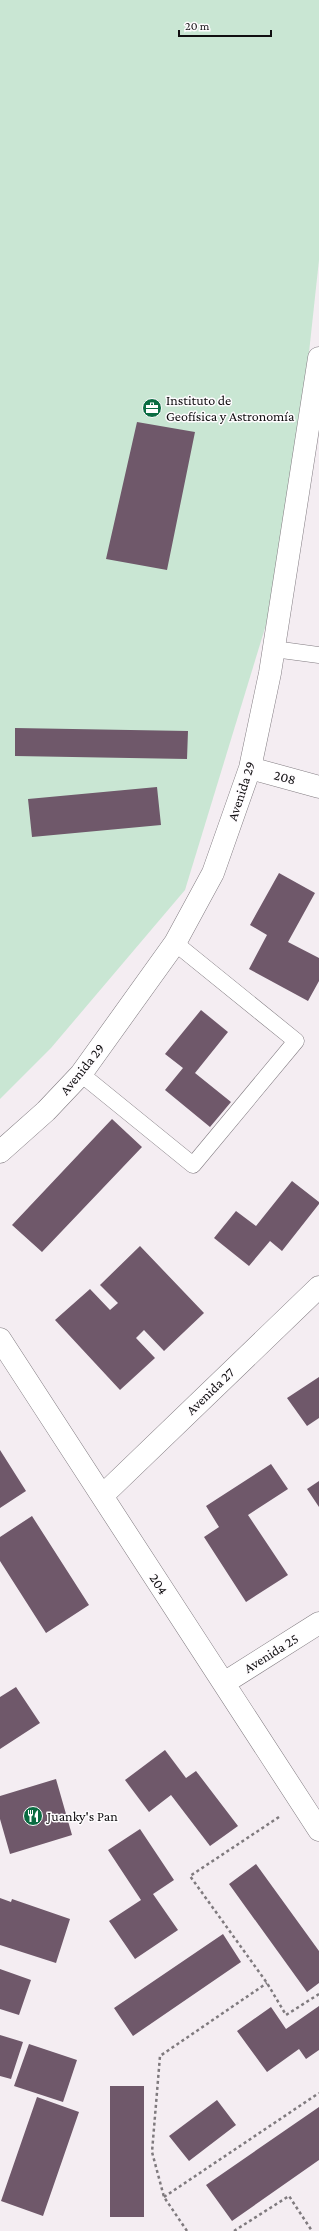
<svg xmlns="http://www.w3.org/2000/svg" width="319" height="2231" font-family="'Crimson Pro',serif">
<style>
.green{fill:#c9e6d3}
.building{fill:#6f586a}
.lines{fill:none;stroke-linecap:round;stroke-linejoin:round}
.lane-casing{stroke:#817b80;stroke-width:17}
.street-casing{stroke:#817b80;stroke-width:23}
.path{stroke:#7f7a7e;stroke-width:2.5;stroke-dasharray:3 3;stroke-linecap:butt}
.lane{stroke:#fff;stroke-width:16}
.street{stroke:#fff;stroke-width:22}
.labels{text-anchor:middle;stroke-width:3;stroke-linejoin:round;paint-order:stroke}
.poi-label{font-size:14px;fill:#100e10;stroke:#fefcfe;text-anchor:start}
.street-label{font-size:14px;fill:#100e10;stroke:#fefcfe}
</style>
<rect width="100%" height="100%" fill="#f4edf2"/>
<path class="green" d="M0 0H319V260L287 556 185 890 51 1048 0 1099Z"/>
<path class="building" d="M137 422 195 432 167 570 106 559Z
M15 728 188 731 187 759 15 756Z
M157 787 161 825 32 837 28 799Z
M279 873 315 893 288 942 319 958V981L308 1001 249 969 267 935 250 925Z
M201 1010 228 1032 195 1073 231 1102 210 1127 165 1090 183 1068 165 1054Z
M112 1119 142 1147 42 1252 12 1225Z
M292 1181 319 1202V1204L282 1251 270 1241 249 1266 214 1238 236 1211 256 1226Z
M140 1246 204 1313 164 1351 144 1330 136 1338 155 1358 120 1390 55 1320 90 1289 110 1310 118 1303 100 1285Z
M319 1377V1418L307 1426 287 1398Z
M0 1450 26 1491 0 1508Z
M271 1464 288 1489 248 1515 288 1575 246 1602 204 1537 219 1527 206 1506Z
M319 1481V1507L307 1489Z
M32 1516 89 1605 46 1633 0 1561V1537Z
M16 1687 40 1723 0 1749V1697Z
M165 1750 186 1778 196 1771 238 1826 210 1846 171 1795 149 1812 125 1780Z
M56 1779 72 1835 10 1854 0 1819V1796Z
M140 1829 174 1880 153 1894 178 1930 135 1959 109 1921 141 1900 108 1850Z
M256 1864 319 1951V1983L307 1992 229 1884Z
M0 1898 11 1902 12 1899 70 1919 56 1963 0 1945Z
M223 1934 241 1962 133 2036 114 2008Z
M0 1969 31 1980 19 2015 0 2009Z
M319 2006V2050L306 2059 299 2049 267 2072 237 2031 271 2007 286 2029Z
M0 2035 23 2042 11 2079 0 2076Z
M29 2044 77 2060 63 2102 14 2086Z
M110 2086H144V2217H110Z
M37 2097 79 2112 43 2216 1 2201Z
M217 2100 236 2125 189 2161 169 2136Z
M319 2107V2160L232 2221 206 2185Z"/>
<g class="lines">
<g class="lane-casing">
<path id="lane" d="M274 649 319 655
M81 1074 193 1165 296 1041 175 943"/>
</g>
<g class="street-casing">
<path id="street" d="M250 768 319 787
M0 1152 46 1111 81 1074 175 943 213 873 250 768 270 673 319 358
M0 1339 319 1830
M102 1496 319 1287
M224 1683 319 1623"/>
</g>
<path class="path" d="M279 1817 190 1876 267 1983 286 2015 319 1994
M164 2197 319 2093
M187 2231 164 2197 152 2152 160 2056 267 1983
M234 2231 289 2196 312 2231"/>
<use href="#lane" class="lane"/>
<use href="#street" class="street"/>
</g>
<defs>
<g id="office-disc" transform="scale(1)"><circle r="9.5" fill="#0a6c42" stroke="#fefcfe"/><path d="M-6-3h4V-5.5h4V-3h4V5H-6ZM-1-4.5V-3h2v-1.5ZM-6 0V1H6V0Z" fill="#fff"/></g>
<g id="restaurant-disc" transform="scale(1)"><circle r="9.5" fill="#0a6c42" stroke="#fefcfe"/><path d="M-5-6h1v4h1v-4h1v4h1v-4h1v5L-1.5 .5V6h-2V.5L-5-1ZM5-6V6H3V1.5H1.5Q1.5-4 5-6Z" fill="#fff"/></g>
</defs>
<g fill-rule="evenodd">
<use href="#office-disc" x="152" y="408"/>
<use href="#restaurant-disc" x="33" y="1816"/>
</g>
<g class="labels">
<g class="poi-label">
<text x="166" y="405">Instituto de<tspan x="166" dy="16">Geofísica y Astronomía</tspan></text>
<text x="47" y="1821">Juanky's Pan</text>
</g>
<g class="street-label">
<text transform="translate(285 777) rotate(15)" y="5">208</text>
<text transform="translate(241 791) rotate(-72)" y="5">Avenida 29</text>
<text transform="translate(82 1069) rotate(-51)" y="5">Avenida 29</text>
<text transform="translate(210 1391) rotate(-44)" y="5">Avenida 27</text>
<text transform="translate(159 1584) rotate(57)" y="5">204</text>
<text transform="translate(271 1653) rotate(-32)" y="5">Avenida 25</text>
</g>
</g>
<path d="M179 30v6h92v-6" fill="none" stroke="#100e10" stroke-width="2"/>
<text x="185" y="30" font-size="12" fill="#100e10" stroke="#fefcfe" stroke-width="3" paint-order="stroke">20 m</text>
</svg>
